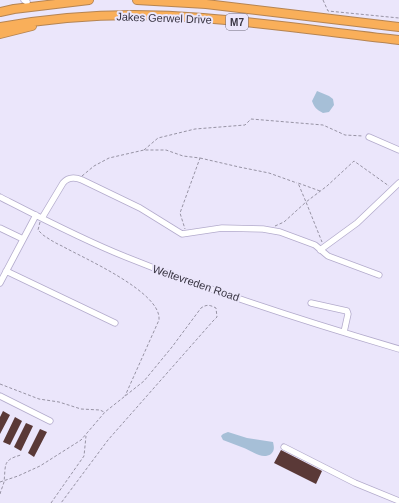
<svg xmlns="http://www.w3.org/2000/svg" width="399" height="503" font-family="Arial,sans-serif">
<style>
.water{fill:#a6bfd7}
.building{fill:#5a3937}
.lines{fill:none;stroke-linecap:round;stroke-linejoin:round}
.minor-casing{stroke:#b3abcc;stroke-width:7}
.highway-casing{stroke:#b58452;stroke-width:10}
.path{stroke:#9793a4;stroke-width:1;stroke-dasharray:3 2;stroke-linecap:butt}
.minor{stroke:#fff;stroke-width:5.5}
.highway{stroke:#f9af5a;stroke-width:8}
.labels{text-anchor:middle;stroke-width:4;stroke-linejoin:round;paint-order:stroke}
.shield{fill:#ebe6fb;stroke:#6e697a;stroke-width:1}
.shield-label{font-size:10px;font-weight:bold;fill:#383442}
.street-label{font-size:11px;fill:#383442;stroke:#ebe6fb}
</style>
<rect width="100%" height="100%" fill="#ebe6fb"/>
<path class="water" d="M317 91 329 96 333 99 334 105 329 112 323 113C317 110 314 107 312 101Z
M228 432 247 438 273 442C274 447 275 450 271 454 262 460 252 451 244 448 237 445 230 443 223 440L221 436 223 434Z"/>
<path class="building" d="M3 411 10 415 0 434V417Z
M15 417 22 421 10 445 3 442Z
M26 423 33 426 21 451 14 447Z
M40 429 47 432 34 457 28 453Z
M281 450 322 471 316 484 274 463Z"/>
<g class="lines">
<g class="minor-casing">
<path id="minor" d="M24 0 27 2
M369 137 399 150
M0 197C41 218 83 240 126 257 215 293 307 322 399 349
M42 218 63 183C68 177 75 177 82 180L140 208 182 234 222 228 263 229 280 232 315 245 328 256 379 275
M0 228 23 239
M320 250 357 223 399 183
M6 271 115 323
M0 283 36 215
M311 303 347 311 348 314 344 332
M0 396 50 421
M284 447 355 483 399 501"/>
</g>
<g class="highway-casing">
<path id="highway" d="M137 0 206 4 399 27
M0 12 14 9 89 0
M0 27C66 15 136 12 203 18 268 23 334 33 399 40
M0 34 32 26"/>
</g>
<path class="path" d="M323 0 328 11 399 18
M144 150 158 138 195 129 245 125 251 119 323 125 345 135 363 136
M200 158 239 167 269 173 297 183
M82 176 94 166 109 158 144 150H166L183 156 200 158 180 213 185 229
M320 191 298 183 306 202 327 186 354 161 389 186
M40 222 38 230 43 235C49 239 55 243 62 246 83 258 162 292 159 320L125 396
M275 226 284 222 306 202 322 242
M0 384 39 399 59 402 81 409 100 410 104 412
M0 482 18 476 40 466 81 440 105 412 144 381 172 347 201 308C207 304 210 305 216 308L217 317 213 321 108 440 61 503
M0 494C1 490 3 486 4 482 6 465 2 460 21 455
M51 503 84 456 86 436"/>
<use href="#minor" class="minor"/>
<use href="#highway" class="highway"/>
</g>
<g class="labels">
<rect class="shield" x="226" y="14" width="22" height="16" rx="3"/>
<g class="shield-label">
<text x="237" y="26">M7</text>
</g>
<g class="street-label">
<text transform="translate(164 18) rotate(2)" y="4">Jakes Gerwel Drive</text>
<text transform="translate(196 283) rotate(19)" y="4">Weltevreden Road</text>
</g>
</g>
</svg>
